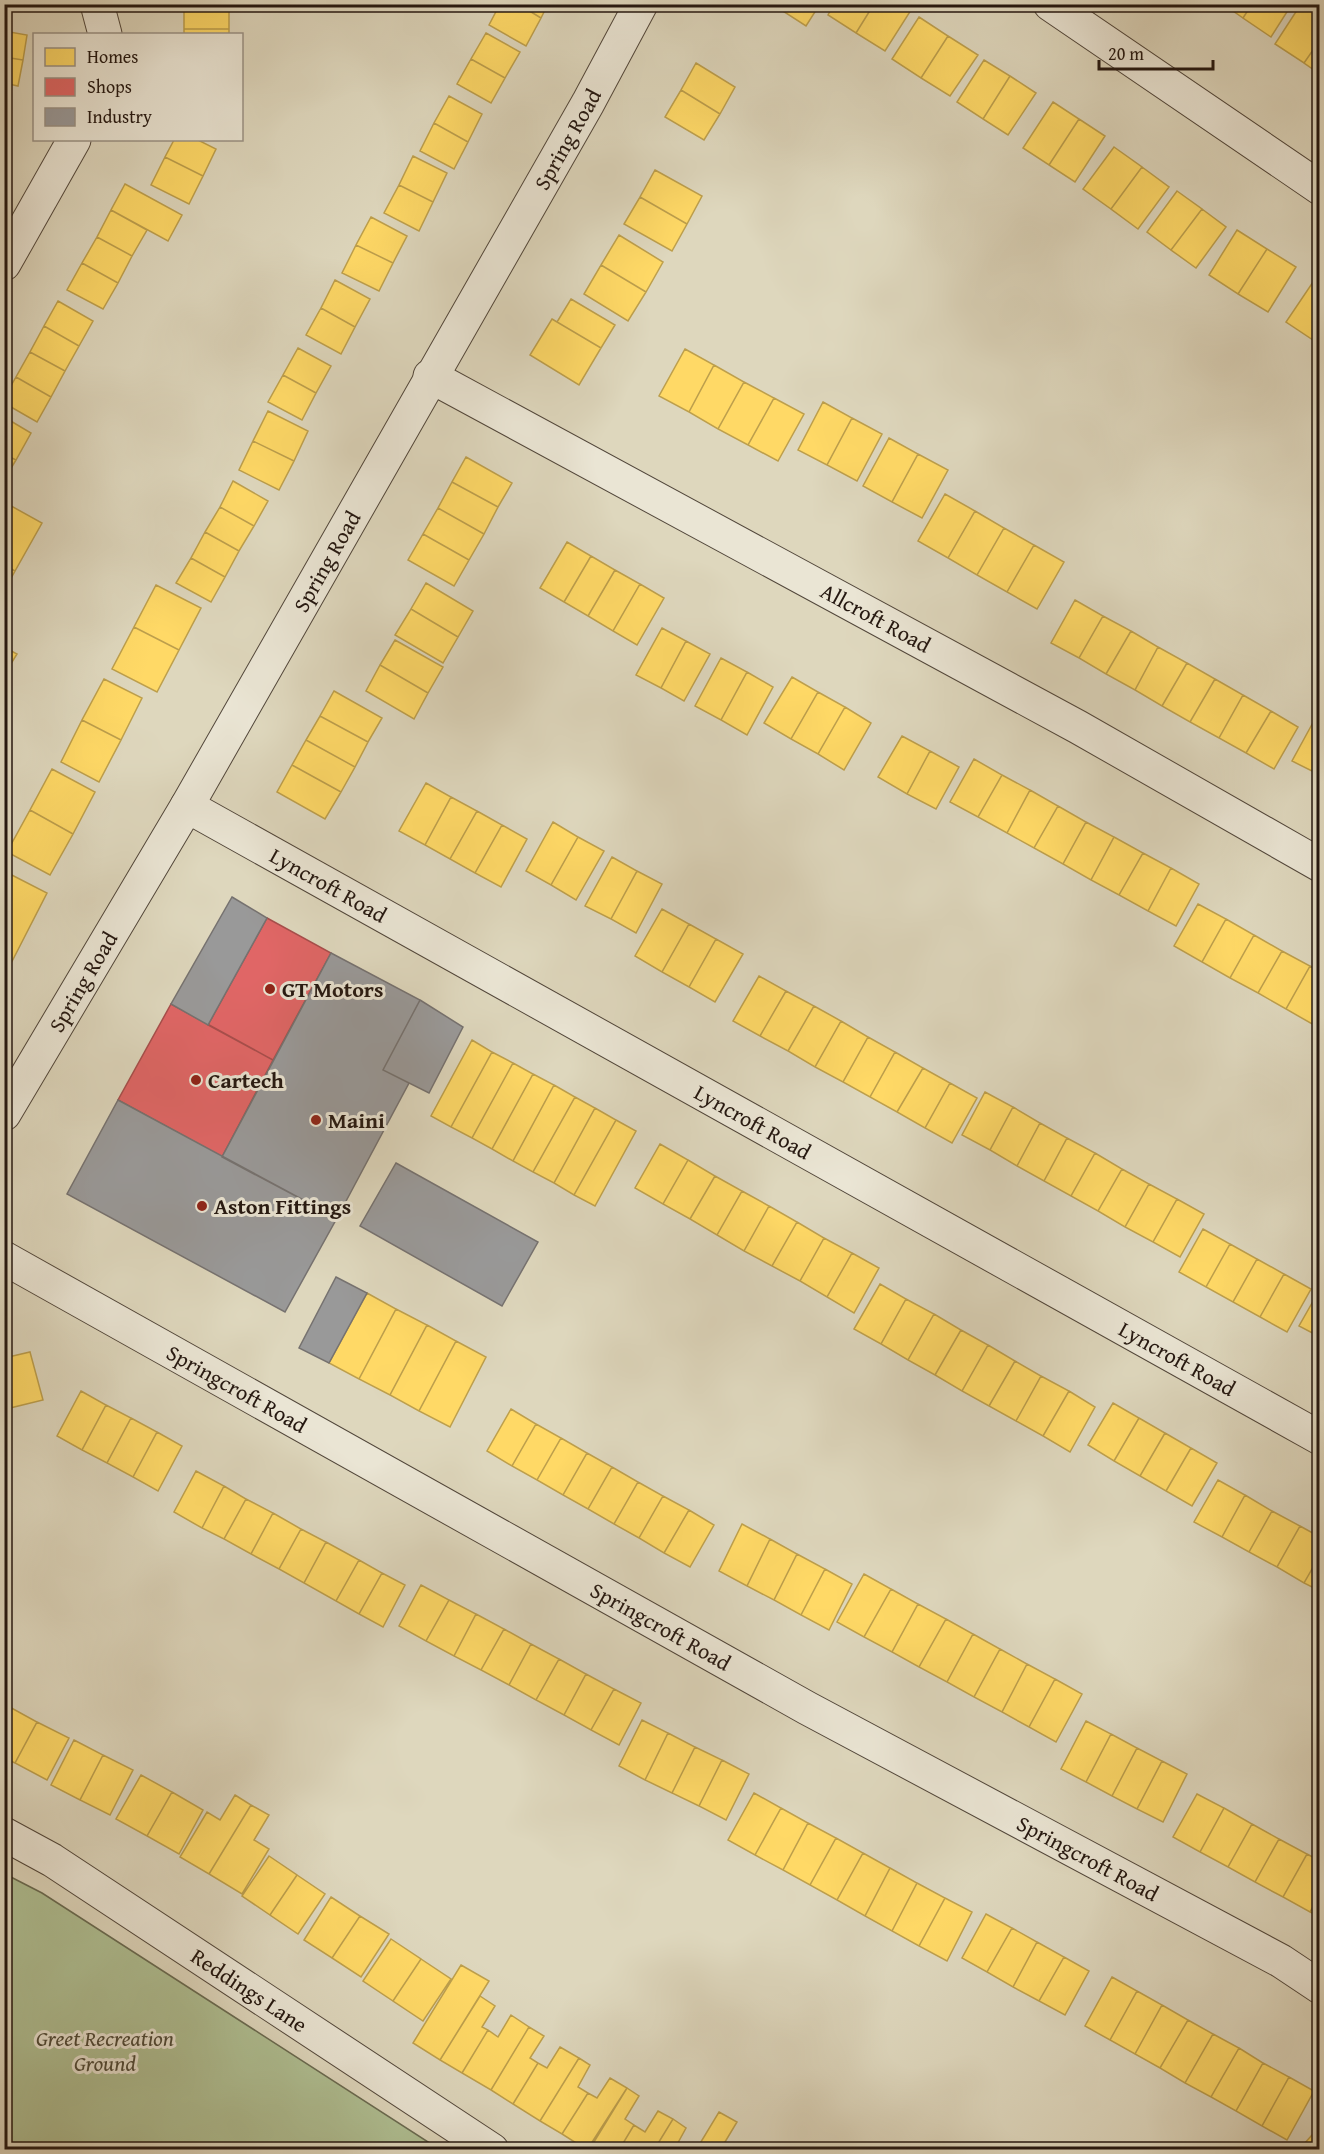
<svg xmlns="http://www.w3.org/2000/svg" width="1324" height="2154" font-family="'Gentium Book Plus',serif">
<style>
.green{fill:#afbf93;stroke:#6a6b52;stroke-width:1.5}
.homes{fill:#ffd966;stroke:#bd9f4c;stroke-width:1.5}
.shops{fill:#e06666;stroke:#a84e4c;stroke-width:1.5}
.industry{fill:#999;stroke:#767270;stroke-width:1.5}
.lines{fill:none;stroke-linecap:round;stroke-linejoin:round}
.minor-casing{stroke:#52473b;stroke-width:35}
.tertiary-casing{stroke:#52473b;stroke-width:35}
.minor{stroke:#eae5d4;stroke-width:33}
.tertiary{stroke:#eae5d4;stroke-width:33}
.poi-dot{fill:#8f2418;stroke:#eae5d4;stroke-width:2}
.labels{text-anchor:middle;stroke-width:6;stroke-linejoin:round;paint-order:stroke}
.street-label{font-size:22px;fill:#241710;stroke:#eae5d4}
.poi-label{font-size:22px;font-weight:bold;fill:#241710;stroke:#eae5d4;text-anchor:start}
.park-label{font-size:22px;font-style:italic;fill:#4e4937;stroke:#eae5d4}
</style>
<rect width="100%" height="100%" fill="#ded7bd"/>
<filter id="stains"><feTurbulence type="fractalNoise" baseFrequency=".00333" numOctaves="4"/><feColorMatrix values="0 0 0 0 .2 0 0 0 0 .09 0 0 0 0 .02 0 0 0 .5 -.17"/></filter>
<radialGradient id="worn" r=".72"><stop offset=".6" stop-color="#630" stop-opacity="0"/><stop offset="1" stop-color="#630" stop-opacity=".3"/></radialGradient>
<path class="green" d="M5 1874 42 1893 439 2149H5Z"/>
<path class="homes" d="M184 4H229V29H184Z
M500 4H518L541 18 526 46 489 25Z
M518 4H548L541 18Z
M776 4H820L806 26 775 6Z
M834 4H874L856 33 828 15Z
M874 4 913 7 885 51 856 33Z
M1223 4H1252L1243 18Z
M1252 4H1292L1271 37 1243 18Z
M1301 4 1320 14V40L1304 63 1275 44Z
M919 17 948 36 921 78 892 59Z
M184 29H229V34H184Z
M4 31 27 35 23 60 4 57Z
M486 33 520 52 505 78 471 59Z
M948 36 978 55 950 96 921 78Z
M1320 40V74L1304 63Z
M4 57 23 60 18 86 4 83Z
M471 59 505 78 491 103 457 84Z
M984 60 1010 76 983 119 957 102Z
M696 63 735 87 720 114 681 90Z
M1010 76 1036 93 1008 135 983 119Z
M681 90 720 114 704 140 665 117Z
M449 96 482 114 468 142 434 123Z
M1053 102 1079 119 1049 165 1023 148Z
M4 116 10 119 4 129Z
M1079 119 1105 136 1075 182 1049 165Z
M434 123 468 142 454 169 420 151Z
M174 140H198L216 149 203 176 165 157Z
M1114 147 1142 167 1111 209 1083 189Z
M413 156 447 173 433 202 399 185Z
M165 157 203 176 189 204 151 185Z
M1142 167 1169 187 1138 229 1111 209Z
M655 170 702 196 687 224 640 197Z
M125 184 182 215 168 241 111 210Z
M399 185 433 202 419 231 384 213Z
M1177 191 1202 209 1171 250 1147 232Z
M640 197 687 224 672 251 624 224Z
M1202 209 1226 227 1196 268 1171 250Z
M111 210 147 230 132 256 97 237Z
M371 217 407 236 393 263 356 245Z
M1237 230 1267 249 1238 294 1209 275Z
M619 235 663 262 646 292 601 265Z
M97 237 132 256 118 283 82 263Z
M356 245 393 263 379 291 342 273Z
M1267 249 1296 267 1268 312 1238 294Z
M82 263 118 283 103 309 67 290Z
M601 265 646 292 628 321 584 294Z
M335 280 370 299 355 327 321 308Z
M1313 282 1320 286V330L1313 340 1286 322Z
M571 299 615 325 601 348 557 322Z
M58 301 93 321 79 346 44 326Z
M321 308 355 327 341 354 306 335Z
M552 319 601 348 579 385 530 355Z
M44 326 79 346 65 371 30 352Z
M1320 330V345L1313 340Z
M298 348 331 366 316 393 283 375Z
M685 349 714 365 689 412 659 396Z
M30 352 65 371 51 397 16 377Z
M714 365 744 382 718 429 689 412Z
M283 375 316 393 302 420 268 402Z
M16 377 51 397 37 422 4 403V398Z
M744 382 774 398 748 445 718 429Z
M774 398 804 414 778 461 748 445Z
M823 402 852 418 827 465 798 450Z
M268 411 308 431 294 461 253 441Z
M4 417 31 433 16 460 4 454Z
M852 418 882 434 857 481 827 465Z
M889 438 918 454 892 502 863 486Z
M253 441 294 461 279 490 239 470Z
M4 454 16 460 4 480Z
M918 454 948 470 922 518 892 502Z
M466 457 512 483 498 507 452 482Z
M233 481 268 501 254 526 220 507Z
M452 482 498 507 484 534 438 508Z
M945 494 975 511 948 558 918 541Z
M4 502 42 523 15 571 4 565Z
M220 507 254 526 239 551 205 532Z
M438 508 484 534 469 560 423 534Z
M975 511 1004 528 977 575 948 558Z
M1004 528 1034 545 1007 592 977 575Z
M205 532 239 551 225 577 191 558Z
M423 534 469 560 454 586 408 560Z
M567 542 591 556 564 602 540 588Z
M1034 545 1064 562 1037 609 1007 592Z
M591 556 615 570 588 616 564 602Z
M191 558 225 577 211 602 176 583Z
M4 565 15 571 4 591Z
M615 570 640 584 613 631 588 616Z
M426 583 473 611 458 637 411 609Z
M640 584 664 598 637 645 613 631Z
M156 585 201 608 179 650 134 627Z
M1075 600 1103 616 1079 658 1051 643Z
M411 609 458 637 443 663 395 635Z
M1103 616 1131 631 1106 674 1079 658Z
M134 627 179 650 157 692 112 669Z
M662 628 686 641 661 688 636 675Z
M1131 631 1158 647 1135 690 1106 674Z
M395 640 443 667 428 693 380 665Z
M686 641 710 654 684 701 661 688Z
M4 647 17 654 4 675Z
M1158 647 1187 663 1162 706 1135 690Z
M721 658 747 672 721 720 695 706Z
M1187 663 1215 679 1190 722 1162 706Z
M380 665 428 693 414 719 366 691Z
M747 672 773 687 747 735 721 720Z
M792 677 818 692 791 739 764 723Z
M104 679 142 698 121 740 82 720Z
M1215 679 1243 695 1219 738 1190 722Z
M334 691 382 718 368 742 320 716Z
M818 692 845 707 818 754 791 739Z
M1243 695 1271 711 1246 753 1219 738Z
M845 707 871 723 844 770 818 754Z
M1271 711 1298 727 1274 769 1246 753Z
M320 716 368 742 355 767 306 740Z
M1316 717 1320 718V775L1292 761Z
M82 720 121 740 99 782 61 762Z
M902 736 930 751 907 794 878 777Z
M306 740 355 767 341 792 292 765Z
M930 751 959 767 936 809 907 794Z
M974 759 1002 775 978 817 950 802Z
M292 765 341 792 325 819 277 792Z
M52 769 95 792 73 834 30 810Z
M1002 775 1030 790 1007 833 978 817Z
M426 783 451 797 425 845 399 831Z
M1030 790 1058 806 1034 848 1007 833Z
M451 797 477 811 450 859 425 845Z
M1058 806 1086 822 1063 864 1034 848Z
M30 810 73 834 50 875 7 852Z
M477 811 502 825 475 873 450 859Z
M553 822 578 837 551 885 526 871Z
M1086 822 1114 837 1091 880 1063 864Z
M502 825 527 839 501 887 475 873Z
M578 837 604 851 576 900 551 885Z
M1114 837 1143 853 1119 895 1091 880Z
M1143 853 1171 868 1148 911 1119 895Z
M612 857 637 871 611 919 585 906Z
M1171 868 1199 884 1176 926 1148 911Z
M4 871 47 893 4 977Z
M637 871 662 884 636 933 611 919Z
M1198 904 1226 919 1202 962 1174 946Z
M662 909 689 924 662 972 635 956Z
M1226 919 1254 935 1230 978 1202 962Z
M689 924 716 939 689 987 662 972Z
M1254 935 1282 951 1258 993 1230 978Z
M716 939 743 954 715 1002 689 987Z
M1282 951 1310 966 1286 1009 1258 993Z
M1310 966 1320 972V1015L1314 1025 1286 1009Z
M759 976 786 991 760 1036 733 1021Z
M786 991 814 1006 788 1051 760 1036Z
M814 1006 841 1021 815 1067 788 1051Z
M1320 1015V1028L1314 1025Z
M841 1021 868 1037 843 1082 815 1067Z
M868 1037 895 1052 870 1097 843 1082Z
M472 1040 492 1052 451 1127 431 1116Z
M492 1052 513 1063 472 1138 451 1127Z
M895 1052 923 1068 897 1112 870 1097Z
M513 1063 533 1074 492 1149 472 1138Z
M923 1068 950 1083 925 1128 897 1112Z
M533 1074 554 1085 513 1161 492 1149Z
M950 1083 977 1098 952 1143 925 1128Z
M554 1085 575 1097 533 1172 513 1161Z
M985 1092 1013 1107 990 1150 962 1135Z
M575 1097 595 1108 554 1183 533 1172Z
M1013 1107 1040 1123 1017 1166 990 1150Z
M595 1108 616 1120 574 1195 554 1183Z
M616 1120 636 1131 595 1206 574 1195Z
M1040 1123 1067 1138 1044 1181 1017 1166Z
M1067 1138 1095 1153 1071 1196 1044 1181Z
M660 1144 688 1160 663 1204 635 1188Z
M1095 1153 1122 1169 1098 1211 1071 1196Z
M688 1160 715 1176 690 1219 663 1204Z
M1122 1169 1149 1184 1125 1227 1098 1211Z
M715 1176 742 1191 717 1235 690 1219Z
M1149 1184 1177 1199 1153 1242 1125 1227Z
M742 1191 769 1206 744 1251 717 1235Z
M1177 1199 1204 1214 1180 1257 1153 1242Z
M769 1206 797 1222 772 1266 744 1251Z
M797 1222 824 1238 800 1281 772 1266Z
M1203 1229 1230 1244 1206 1287 1179 1272Z
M824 1238 852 1253 827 1297 800 1281Z
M1230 1244 1257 1259 1233 1302 1206 1287Z
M852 1253 879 1268 854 1313 827 1297Z
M1257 1259 1284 1274 1260 1317 1233 1302Z
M1284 1274 1311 1289 1287 1332 1260 1317Z
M880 1284 906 1299 881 1344 854 1329Z
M1320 1289V1337L1299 1326Z
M367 1293 396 1309 359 1379 329 1363Z
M906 1299 934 1314 908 1360 881 1344Z
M396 1309 427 1325 390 1395 359 1379Z
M934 1314 961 1330 935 1375 908 1360Z
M427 1325 456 1341 419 1411 390 1395Z
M961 1330 988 1345 962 1391 935 1375Z
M456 1341 486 1357 450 1427 419 1411Z
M988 1345 1015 1361 989 1406 962 1391Z
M30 1352 43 1400 10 1408 4 1387V1358Z
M1015 1361 1041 1376 1016 1421 989 1406Z
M1041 1376 1069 1391 1043 1436 1016 1421Z
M4 1387 10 1408 4 1410Z
M81 1391 106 1405 82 1450 57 1436Z
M1069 1391 1095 1407 1070 1452 1043 1436Z
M1113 1403 1139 1418 1114 1461 1088 1445Z
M106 1405 131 1418 107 1463 82 1450Z
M511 1409 536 1424 512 1466 487 1451Z
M131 1418 157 1432 133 1477 107 1463Z
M1139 1418 1165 1433 1140 1476 1114 1461Z
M536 1424 561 1438 537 1480 512 1466Z
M157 1432 182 1446 158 1491 133 1477Z
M1165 1433 1191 1448 1166 1491 1140 1476Z
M561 1438 587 1453 563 1495 537 1480Z
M1191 1448 1217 1463 1192 1506 1166 1491Z
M587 1453 612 1467 588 1509 563 1495Z
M612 1467 638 1482 614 1524 588 1509Z
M196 1471 224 1486 202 1528 174 1512Z
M1218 1480 1245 1495 1222 1537 1194 1522Z
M638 1482 663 1496 639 1538 614 1524Z
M224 1486 246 1499 224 1539 202 1528Z
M1245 1495 1272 1511 1249 1552 1222 1537Z
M663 1496 689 1510 664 1553 639 1538Z
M246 1499 273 1513 251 1554 224 1539Z
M689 1510 714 1525 690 1567 664 1553Z
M1272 1511 1300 1526 1277 1567 1249 1552Z
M273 1513 301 1529 279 1569 251 1554Z
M742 1524 770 1539 747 1586 719 1571Z
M1300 1526 1320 1537V1555L1304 1583 1277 1567Z
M301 1529 326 1542 304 1583 279 1569Z
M770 1539 797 1554 774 1600 747 1586Z
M326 1542 359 1560 336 1601 304 1583Z
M797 1554 825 1569 801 1615 774 1600Z
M1320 1555V1591L1304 1583Z
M359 1560 382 1573 359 1614 336 1601Z
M825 1569 852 1584 829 1630 801 1615Z
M382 1573 405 1585 383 1627 359 1614Z
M864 1574 891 1589 864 1637 837 1622Z
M421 1585 449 1600 426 1641 399 1626Z
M891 1589 918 1604 892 1652 864 1637Z
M449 1600 476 1614 454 1656 426 1641Z
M918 1604 946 1619 919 1667 892 1652Z
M476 1614 504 1629 481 1670 454 1656Z
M946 1619 973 1634 947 1682 919 1667Z
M504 1629 531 1644 509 1685 481 1670Z
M973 1634 1000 1649 974 1697 947 1682Z
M531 1644 559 1659 536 1700 509 1685Z
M1000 1649 1027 1664 1002 1712 974 1697Z
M559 1659 586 1674 564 1715 536 1700Z
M1027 1664 1055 1679 1029 1727 1002 1712Z
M586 1674 614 1689 591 1730 564 1715Z
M1055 1679 1082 1694 1056 1742 1029 1727Z
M614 1689 641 1703 619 1745 591 1730Z
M6 1705 37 1722 15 1763 4 1758Z
M642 1720 668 1733 645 1780 619 1766Z
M1086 1721 1111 1734 1086 1782 1061 1769Z
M37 1722 69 1738 47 1780 15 1763Z
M668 1733 695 1747 672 1793 645 1780Z
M1111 1734 1137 1748 1112 1796 1086 1782Z
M74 1740 103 1755 80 1800 51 1785Z
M695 1747 722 1760 699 1806 672 1793Z
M1137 1748 1162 1761 1137 1809 1112 1796Z
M103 1755 133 1770 110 1815 80 1800Z
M722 1760 749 1774 726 1820 699 1806Z
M1162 1761 1187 1774 1163 1822 1137 1809Z
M141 1775 172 1792 147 1836 116 1819Z
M172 1792 203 1810 179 1854 147 1836Z
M754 1793 781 1808 755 1855 728 1840Z
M1197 1794 1224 1808 1200 1852 1173 1837Z
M235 1795 251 1805 209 1874 180 1857 207 1812 220 1820Z
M251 1805 269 1815 254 1840 269 1849 242 1894 209 1874Z
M781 1808 808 1823 783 1870 755 1855Z
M1224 1808 1252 1824 1228 1867 1200 1852Z
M808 1823 836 1838 810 1885 783 1870Z
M1252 1824 1279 1839 1255 1882 1228 1867Z
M836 1838 863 1853 837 1900 810 1885Z
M1279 1839 1307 1854 1283 1897 1255 1882Z
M863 1853 890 1868 865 1916 837 1900Z
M1307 1854 1320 1861V1895L1310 1912 1283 1897Z
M269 1856 297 1875 270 1915 242 1896Z
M890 1868 917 1883 892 1931 865 1916Z
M297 1875 325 1894 298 1934 270 1915Z
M917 1883 945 1898 919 1946 892 1931Z
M1320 1895V1917L1310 1912Z
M331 1897 360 1916 332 1958 304 1940Z
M945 1898 972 1912 947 1961 919 1946Z
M986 1914 1012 1928 987 1972 962 1958Z
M360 1916 389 1934 361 1977 332 1958Z
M1012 1928 1037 1942 1013 1987 987 1972Z
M391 1939 421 1959 393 2001 363 1981Z
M1037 1942 1064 1957 1039 2001 1013 1987Z
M1064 1957 1089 1971 1065 2015 1039 2001Z
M421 1959 451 1979 423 2021 393 2001Z
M461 1965 489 1981 440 2060 413 2043Z
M1112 1977 1137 1991 1110 2040 1085 2026Z
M1137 1991 1162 2005 1135 2054 1110 2040Z
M480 1996 495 2006 482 2027 488 2030 462 2073 440 2060Z
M1162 2005 1188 2020 1160 2068 1135 2054Z
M511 2015 529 2027 491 2090 462 2073 488 2030 498 2037Z
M1188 2020 1213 2034 1185 2083 1160 2068Z
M529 2027 544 2036 530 2058 538 2063 513 2104 491 2090Z
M1213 2034 1239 2048 1211 2097 1185 2083Z
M560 2047 579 2058 540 2121 513 2104 538 2063 547 2068Z
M1239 2048 1263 2063 1236 2111 1211 2097Z
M579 2058 590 2065 578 2087 588 2093 562 2134 540 2121Z
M1263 2063 1289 2077 1262 2126 1236 2111Z
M1289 2077 1314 2091 1287 2140 1262 2126Z
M610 2078 627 2088 587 2150 562 2134 588 2093 597 2098Z
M627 2088 639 2096 625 2119 634 2125 619 2150H589Z
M658 2111 673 2119 654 2150H619L634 2125 645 2132Z
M719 2112 737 2122 722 2147 720 2150H696Z
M673 2119 686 2128 674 2150H654Z
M1320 2126V2150H1310L1304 2144Z"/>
<path class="shops" d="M267 918 331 953 273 1060 208 1025Z
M171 1004 273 1060 222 1157 118 1100Z"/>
<path class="industry" d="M232 897 267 918 208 1025 171 1004Z
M331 953 420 1000 383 1070 409 1083 337 1218 222 1157Z
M420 1000 463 1027 429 1093 383 1070Z
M118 1100 337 1218 285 1312 67 1194Z
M396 1163 538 1242 502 1306 360 1226Z
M336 1277 367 1293 329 1363 299 1348Z"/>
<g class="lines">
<g class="minor-casing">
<g id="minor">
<path d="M97 4 105 34"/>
<path d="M4 264 74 140"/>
<path id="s1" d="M430 376 1078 727 1320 865"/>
<path id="s2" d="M187 806 1320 1438"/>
<path id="s3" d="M4 1114 187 806 588 103 641 4"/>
<path id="s4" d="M4 1258 807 1708 1281 1961 1320 1987"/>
</g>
</g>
<g class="tertiary-casing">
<g id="tertiary">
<path d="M1050 4 1320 188"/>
<path id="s5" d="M4 1834 52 1860 492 2150"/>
</g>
</g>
<use href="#minor" class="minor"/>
<use href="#tertiary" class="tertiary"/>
</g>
<g class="poi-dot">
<circle cx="270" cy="989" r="6"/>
<circle cx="196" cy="1080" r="6"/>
<circle cx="316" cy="1120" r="6"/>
<circle cx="202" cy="1206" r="6"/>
</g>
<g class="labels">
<g class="street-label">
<text dy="8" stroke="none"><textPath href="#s3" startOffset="1126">Spring Road</textPath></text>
<text dy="8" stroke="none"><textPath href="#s3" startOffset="640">Spring Road</textPath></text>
<text dy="8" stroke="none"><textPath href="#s1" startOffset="507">Allcroft Road</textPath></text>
<text dy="8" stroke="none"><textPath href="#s2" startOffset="162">Lyncroft Road</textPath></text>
<text dy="8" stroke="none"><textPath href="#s3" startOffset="154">Spring Road</textPath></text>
<text dy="8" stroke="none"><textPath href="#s2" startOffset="648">Lyncroft Road</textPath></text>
<text dy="8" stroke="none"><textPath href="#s2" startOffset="1134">Lyncroft Road</textPath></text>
<text dy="8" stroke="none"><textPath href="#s4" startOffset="267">Springcroft Road</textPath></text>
<text dy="8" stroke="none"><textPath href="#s4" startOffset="753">Springcroft Road</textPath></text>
<text dy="8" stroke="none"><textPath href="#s4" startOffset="1239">Springcroft Road</textPath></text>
<text dy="8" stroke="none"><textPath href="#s5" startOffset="291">Reddings Lane</textPath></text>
</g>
<g class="poi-label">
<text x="282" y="997">GT Motors</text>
<text x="208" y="1088">Cartech</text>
<text x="328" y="1128">Maini</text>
<text x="214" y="1214">Aston Fittings</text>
</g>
<g class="park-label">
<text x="105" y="2046">Greet Recreation<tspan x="105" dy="25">Ground</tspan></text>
</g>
</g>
<rect width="1324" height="2154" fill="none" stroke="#ded7bd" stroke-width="24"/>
<rect x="6" y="6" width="1312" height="2142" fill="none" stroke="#241710" stroke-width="3"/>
<rect x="12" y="12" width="1300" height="2130" fill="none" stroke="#241710" stroke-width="1.5"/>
<rect x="33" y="33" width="210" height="108" fill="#eae5d4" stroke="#9b9386" stroke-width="1.5"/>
<rect x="45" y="48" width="30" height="18" fill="#ffd966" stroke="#9b9386" stroke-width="1.5"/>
<text x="87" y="63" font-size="18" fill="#241710">Homes</text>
<rect x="45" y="78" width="30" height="18" fill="#e06666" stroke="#9b9386" stroke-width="1.5"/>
<text x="87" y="93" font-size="18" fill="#241710">Shops</text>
<rect x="45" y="108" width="30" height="18" fill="#999999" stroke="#9b9386" stroke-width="1.5"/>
<text x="87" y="123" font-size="18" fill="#241710">Industry</text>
<path d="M1099 60v9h114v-9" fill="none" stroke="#241710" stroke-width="3"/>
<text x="1108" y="60" font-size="18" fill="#241710" stroke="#eae5d4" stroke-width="4.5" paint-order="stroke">20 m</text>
<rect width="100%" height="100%" filter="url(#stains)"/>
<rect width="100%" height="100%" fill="url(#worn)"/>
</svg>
